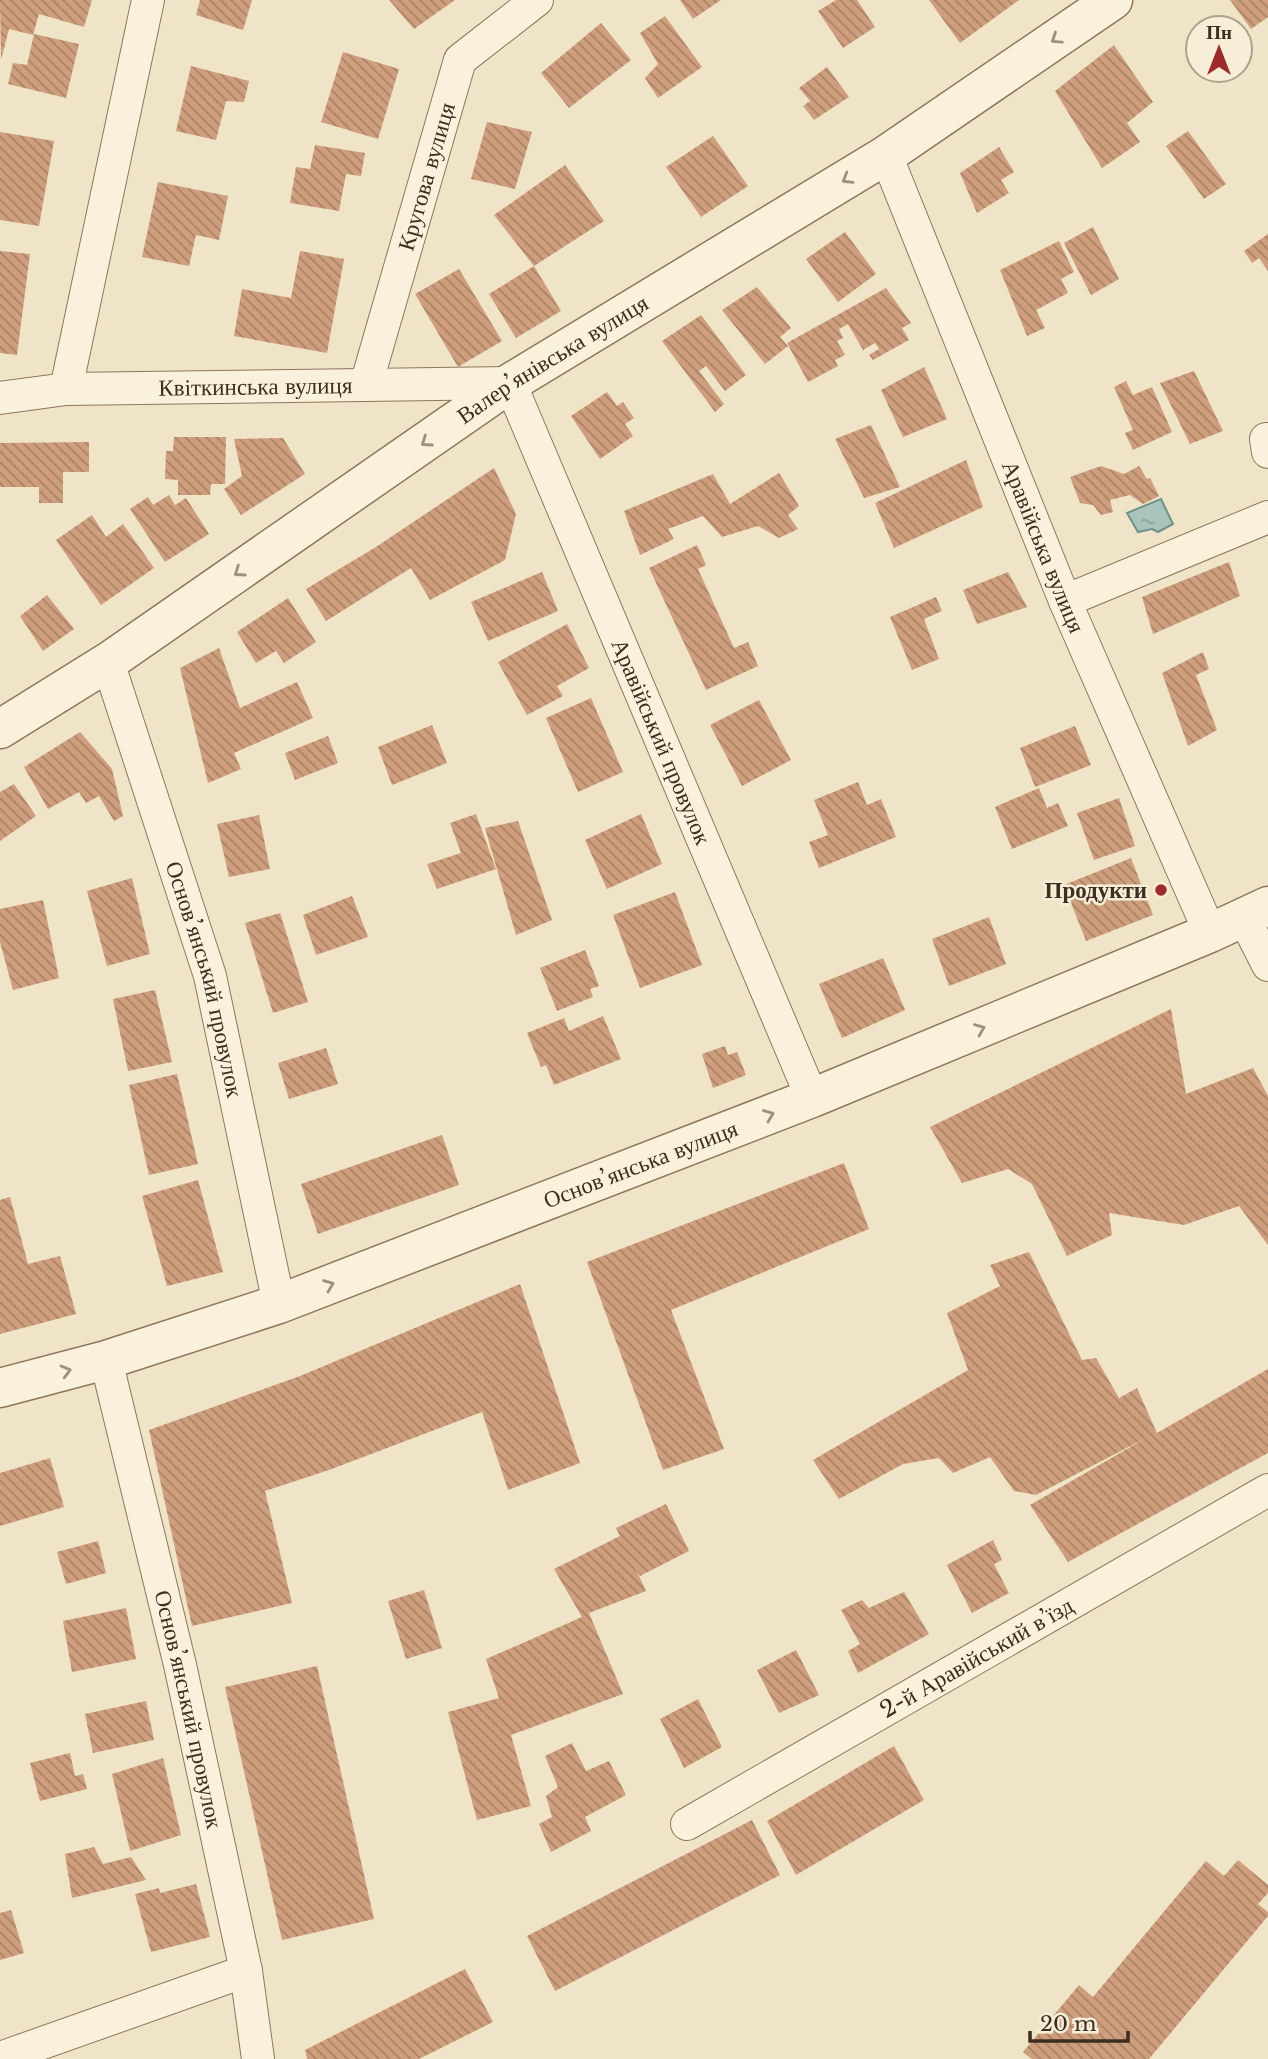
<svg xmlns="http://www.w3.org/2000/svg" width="1268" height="2059" font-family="'Libre Baskerville',serif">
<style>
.water{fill:url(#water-ripples);stroke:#6f938a;stroke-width:2}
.building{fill:url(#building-back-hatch)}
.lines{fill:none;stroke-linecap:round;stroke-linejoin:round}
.minor-casing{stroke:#8d765c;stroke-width:34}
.tertiary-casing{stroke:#8d765c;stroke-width:41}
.minor{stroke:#faf1dc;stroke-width:32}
.tertiary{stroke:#faf1dc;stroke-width:38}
.oneway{stroke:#9c907e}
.poi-dot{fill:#9e2a2b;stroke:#f7eed8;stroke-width:2.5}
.labels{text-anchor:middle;stroke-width:5;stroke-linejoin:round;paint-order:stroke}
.street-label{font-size:23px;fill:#3d2e20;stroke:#f7eed8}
.poi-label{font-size:23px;font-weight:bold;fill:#3d2e20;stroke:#f7eed8;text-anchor:end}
</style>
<defs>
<pattern id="water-ripples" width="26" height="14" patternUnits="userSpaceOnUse" patternTransform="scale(1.75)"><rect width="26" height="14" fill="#a9c4bc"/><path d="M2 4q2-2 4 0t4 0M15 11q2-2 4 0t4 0" fill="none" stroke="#8ba098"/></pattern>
<pattern id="building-back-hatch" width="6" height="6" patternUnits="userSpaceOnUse" patternTransform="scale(1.75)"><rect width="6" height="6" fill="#cf9f7d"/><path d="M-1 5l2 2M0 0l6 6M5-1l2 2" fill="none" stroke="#a98266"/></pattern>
</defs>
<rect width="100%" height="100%" fill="#f0e4c8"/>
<path class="water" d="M1161 499 1173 524 1158 532 1152 529 1138 532 1127 513Z"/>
<path class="building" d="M0 0H92L84 27 39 14 33 35 9 29 1 60Z
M200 0H252L243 30 196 15Z
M389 0H455L414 29Z
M680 0H721L693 19Z
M836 0H857L875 27 843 48 818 11Z
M929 0H1019L960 43Z
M1230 0H1268V17L1251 29Z
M665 16 702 67 658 98 645 78 658 64 640 33Z
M601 23 631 60 569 108 541 73Z
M34 34 79 44 66 98 8 84 13 63 27 65Z
M1114 45 1153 102 1127 123 1140 142 1102 168 1055 91Z
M343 52 399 69 378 139 321 122Z
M191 66 249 81 244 102 226 101 216 140 176 131Z
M827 67 849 97 814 120 803 106 810 101 799 88Z
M487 122 532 132 515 189 471 179Z
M1188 131 1226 184 1204 199 1166 146Z
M0 132 54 141 39 226 0 220Z
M713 136 748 186 701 217 666 167Z
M315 145 365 153 361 176 346 174 339 211 290 203 296 167 310 169Z
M999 147 1014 172 1001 180 1009 193 977 213 960 173Z
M565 165 604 221 534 266 494 215Z
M158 182 228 196 219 240 196 235 189 266 142 257Z
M1093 227 1119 279 1091 295 1064 243Z
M845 232 876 274 838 302 806 259Z
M1268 234V271L1259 258 1252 263 1244 251Z
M1059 241 1074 272 1061 279 1068 293 1036 310 1045 328 1027 336 1000 270Z
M0 251 30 254 17 355 0 353Z
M300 251 344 259 327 353 234 336 242 289 291 298Z
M534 266 561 311 516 338 489 294Z
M459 269 502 341 458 367 415 294Z
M757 287 791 328 780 337 788 346 765 364 722 310Z
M886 288 911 323 902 328 909 340 873 360 869 355 879 349 875 343 863 350 848 324 839 329 843 338 837 341 845 355 835 360 838 366 808 382 787 343Z
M701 315 746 375 725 391 706 366 699 371 724 404 715 412 662 341Z
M924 367 947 419 903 437 881 390Z
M1194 371 1223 431 1190 444 1160 383Z
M1126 381 1133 395 1152 387 1172 432 1133 450 1125 433 1133 430 1114 387Z
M607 392 617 406 623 402 634 418 625 424 633 436 600 459 571 416Z
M871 425 900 487 864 498 835 439Z
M174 437H226L225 484H211L210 495H178V480L165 479 166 451H173Z
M283 438 305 474 241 515 224 489 242 476 234 439Z
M89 442V472H63V503H39V487H0V443Z
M966 460 983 507 894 548 875 503Z
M1101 466 1124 474 1139 466 1147 479 1150 478 1159 496 1143 504 1130 495 1110 500 1113 512 1101 515 1093 505 1080 503 1070 477Z
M494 468 516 514 505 560 430 600 411 568 326 621 306 589 376 547Z
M779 473 799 506 788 515 798 529 779 538 758 526 722 537 703 516 668 529 674 539 640 555 624 511 713 474 730 504Z
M169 495 175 505 186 498 209 534 165 562 130 509 148 497 153 505Z
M92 515 106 537 123 524 154 568 101 605 56 540Z
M697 545 706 565 698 569 734 648 748 642 758 666 706 690 649 568Z
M1229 562 1240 596 1153 634 1142 597Z
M542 572 558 611 488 641 471 602Z
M1008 572 1027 607 977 624 963 590Z
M47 595 74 629 43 651 20 616Z
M936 597 942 611 924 619 939 659 912 670 890 617Z
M288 598 316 642 284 663 276 651 256 663 237 632Z
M567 624 589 668 557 686 563 696 527 715 498 662Z
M219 648 240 708 297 682 313 718 234 753 241 769 208 783 180 668Z
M1203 652 1209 669 1196 675 1217 730 1188 746 1162 673Z
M591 698 623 772 578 792 546 718Z
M759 700 791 760 742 786 710 725Z
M432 725 447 763 392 785 378 747Z
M1075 726 1091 765 1035 787 1020 748Z
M80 732 112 769 123 816 114 821 99 796 86 803 79 792 48 809 24 767Z
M328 736 338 763 295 780 285 753Z
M858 782 867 805 881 799 896 837 819 868 809 842 828 835 814 800Z
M14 784 36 816 0 841V792Z
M1039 788 1047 808 1058 803 1068 826 1012 849 995 807Z
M1119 798 1135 846 1094 860 1077 813Z
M476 814 496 869 437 889 427 864 461 853 450 823Z
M641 814 662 864 607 889 585 840Z
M259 815 270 869 229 877 217 824Z
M518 821 552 920 516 935 485 828Z
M1131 858 1153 915 1086 941 1064 885Z
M132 878 150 954 107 966 87 891Z
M675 892 702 965 640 988 613 915Z
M352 896 368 937 316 955 303 915Z
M43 900 59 978 13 990 0 942V909Z
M280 913 308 1002 273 1013 245 923Z
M989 917 1006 964 949 986 932 939Z
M585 950 599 986 590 989 593 997 557 1011 540 968Z
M883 958 905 1010 842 1038 819 984Z
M155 990 172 1062 128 1071 113 999Z
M1171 1009 1186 1094 1253 1068 1268 1096V1245L1239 1206 1184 1225 1109 1213 1112 1235 1067 1256 1032 1184 1008 1169 962 1183 930 1127Z
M603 1016 621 1059 554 1085 546 1065 541 1067 527 1033 564 1018 569 1031Z
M725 1046 728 1055 737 1052 746 1075 713 1088 702 1054Z
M326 1048 338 1084 289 1099 278 1063Z
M177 1074 198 1164 149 1175 129 1085Z
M442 1135 459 1185 318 1234 301 1184Z
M844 1163 869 1229 671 1310 724 1449 663 1470 587 1262Z
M198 1180 223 1272 167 1286 142 1196Z
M10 1197 28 1264 60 1256 76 1314 0 1334V1200Z
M1029 1252 1082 1360 1096 1358 1119 1398 1137 1388 1157 1433 1268 1369V1453L1068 1562 1030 1505 1146 1438 1036 1495 1014 1491 990 1457 953 1473 939 1458 903 1464 839 1499 813 1460 968 1370 947 1313 1000 1286 990 1265Z
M520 1284 580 1463 508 1490 482 1412 329 1470 265 1491 292 1603 192 1626 149 1430 300 1376Z
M50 1458 64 1507 0 1526V1473Z
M666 1504 689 1551 640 1576 634 1565 646 1591 589 1613 623 1694 511 1735 531 1806 477 1820 448 1712 499 1698 486 1659 582 1617 554 1569 620 1536 616 1528Z
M993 1540 1002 1560 994 1564 1009 1593 972 1613 947 1565Z
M98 1541 106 1573 66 1584 57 1552Z
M424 1590 442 1648 406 1659 388 1601Z
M904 1592 929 1634 858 1673 848 1651 860 1644 841 1610 862 1600 869 1608Z
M126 1608 136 1659 72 1672 63 1621Z
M796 1650 819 1695 779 1713 757 1670Z
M317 1666 374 1919 282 1940 225 1687Z
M698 1699 722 1747 684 1768 660 1719Z
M146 1701 154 1740 93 1753 85 1714Z
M572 1743 586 1771 609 1761 626 1795 585 1817 591 1831 551 1852 539 1824 552 1817 546 1796 558 1787 545 1756Z
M894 1746 924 1800 796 1875 767 1821Z
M70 1753 75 1776 83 1774 87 1789 40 1801 30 1763Z
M163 1758 181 1835 130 1851 112 1774Z
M752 1820 780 1875 555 1991 527 1936Z
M94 1847 103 1864 131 1857 146 1880 72 1898 65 1854Z
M1238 1860 1268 1885V1893L1258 1904 1268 1912V1916L1149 2059H1032L1023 2052 1079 1985 1093 1997 1206 1861 1224 1876Z
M196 1884 210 1937 151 1952 135 1894 159 1888 160 1893Z
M11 1910 24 1953 0 1960V1913Z
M465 1969 493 2022 419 2059H307L305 2050Z"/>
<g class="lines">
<g class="minor-casing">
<g id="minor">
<path id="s1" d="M886 155 1065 601 1210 933"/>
<path id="s2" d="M366 385 460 60 537 0"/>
<path d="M66 389 148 0"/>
<path id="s3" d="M0 398 66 389 510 383 812 1098"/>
<path d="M1266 439 1268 452"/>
<path d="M1065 601 1268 517"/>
<path id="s4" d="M108 662 210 976 279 1304"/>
<path d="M1244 918 1268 965"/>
<path id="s5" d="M106 1360 180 1665 246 1971 258 2059"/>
<path id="s6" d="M687 1824 1268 1490"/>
<path d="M0 2058 246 1971"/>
</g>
</g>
<g class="tertiary-casing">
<g id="tertiary">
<path id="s7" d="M0 729 108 662 510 383 886 155 1113 0"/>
<path id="s8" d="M0 1388 106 1360 279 1304 812 1098 1210 933 1268 906"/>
</g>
</g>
<use href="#minor" class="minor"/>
<use href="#tertiary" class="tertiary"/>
</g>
<defs><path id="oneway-chevron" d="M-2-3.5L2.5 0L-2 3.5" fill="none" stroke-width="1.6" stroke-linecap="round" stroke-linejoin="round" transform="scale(1.75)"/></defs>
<g class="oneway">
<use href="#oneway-chevron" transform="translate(1056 39) rotate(146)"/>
<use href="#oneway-chevron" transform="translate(847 179) rotate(149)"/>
<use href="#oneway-chevron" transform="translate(426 442) rotate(145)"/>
<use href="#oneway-chevron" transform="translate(239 572) rotate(145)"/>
<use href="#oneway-chevron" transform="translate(980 1029) rotate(-22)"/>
<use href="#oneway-chevron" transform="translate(769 1115) rotate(-21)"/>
<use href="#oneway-chevron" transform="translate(329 1285) rotate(-21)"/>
<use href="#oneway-chevron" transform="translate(66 1371) rotate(-15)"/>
</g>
<circle class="poi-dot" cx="1161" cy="890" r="7"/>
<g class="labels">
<g class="street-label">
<text dy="8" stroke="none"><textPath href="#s2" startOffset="217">Кругова вулиця</textPath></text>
<text dy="8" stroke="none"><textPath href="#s7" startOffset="665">Валер’янівська вулиця</textPath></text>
<text dy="8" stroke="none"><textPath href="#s3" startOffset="256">Квіткинська вулиця</textPath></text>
<text dy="8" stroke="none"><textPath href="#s1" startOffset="422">Аравійська вулиця</textPath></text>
<text dy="8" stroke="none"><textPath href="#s3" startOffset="900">Аравійський провулок</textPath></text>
<text dy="8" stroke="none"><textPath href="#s4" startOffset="332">Основ’янський провулок</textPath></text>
<text dy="8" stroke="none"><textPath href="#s8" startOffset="679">Основ’янська вулиця</textPath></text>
<text dy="8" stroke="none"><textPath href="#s6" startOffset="334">2-й Аравійський в’їзд</textPath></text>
<text dy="8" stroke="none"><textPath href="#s5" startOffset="359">Основ’янський провулок</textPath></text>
</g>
<g class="poi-label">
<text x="1147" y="898">Продукти</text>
</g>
</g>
<g transform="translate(1219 49)"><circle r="33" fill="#f7eed8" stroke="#ada18e" stroke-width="2"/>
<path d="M0-5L12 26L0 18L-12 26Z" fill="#9e2a2b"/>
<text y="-10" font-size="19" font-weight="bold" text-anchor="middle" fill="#3d2e20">Пн</text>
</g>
<path d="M1030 2031v10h98v-10" fill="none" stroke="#3d2e20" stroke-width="3.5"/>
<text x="1040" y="2031" font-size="21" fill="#3d2e20" stroke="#f7eed8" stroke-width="5" paint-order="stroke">20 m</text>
</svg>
